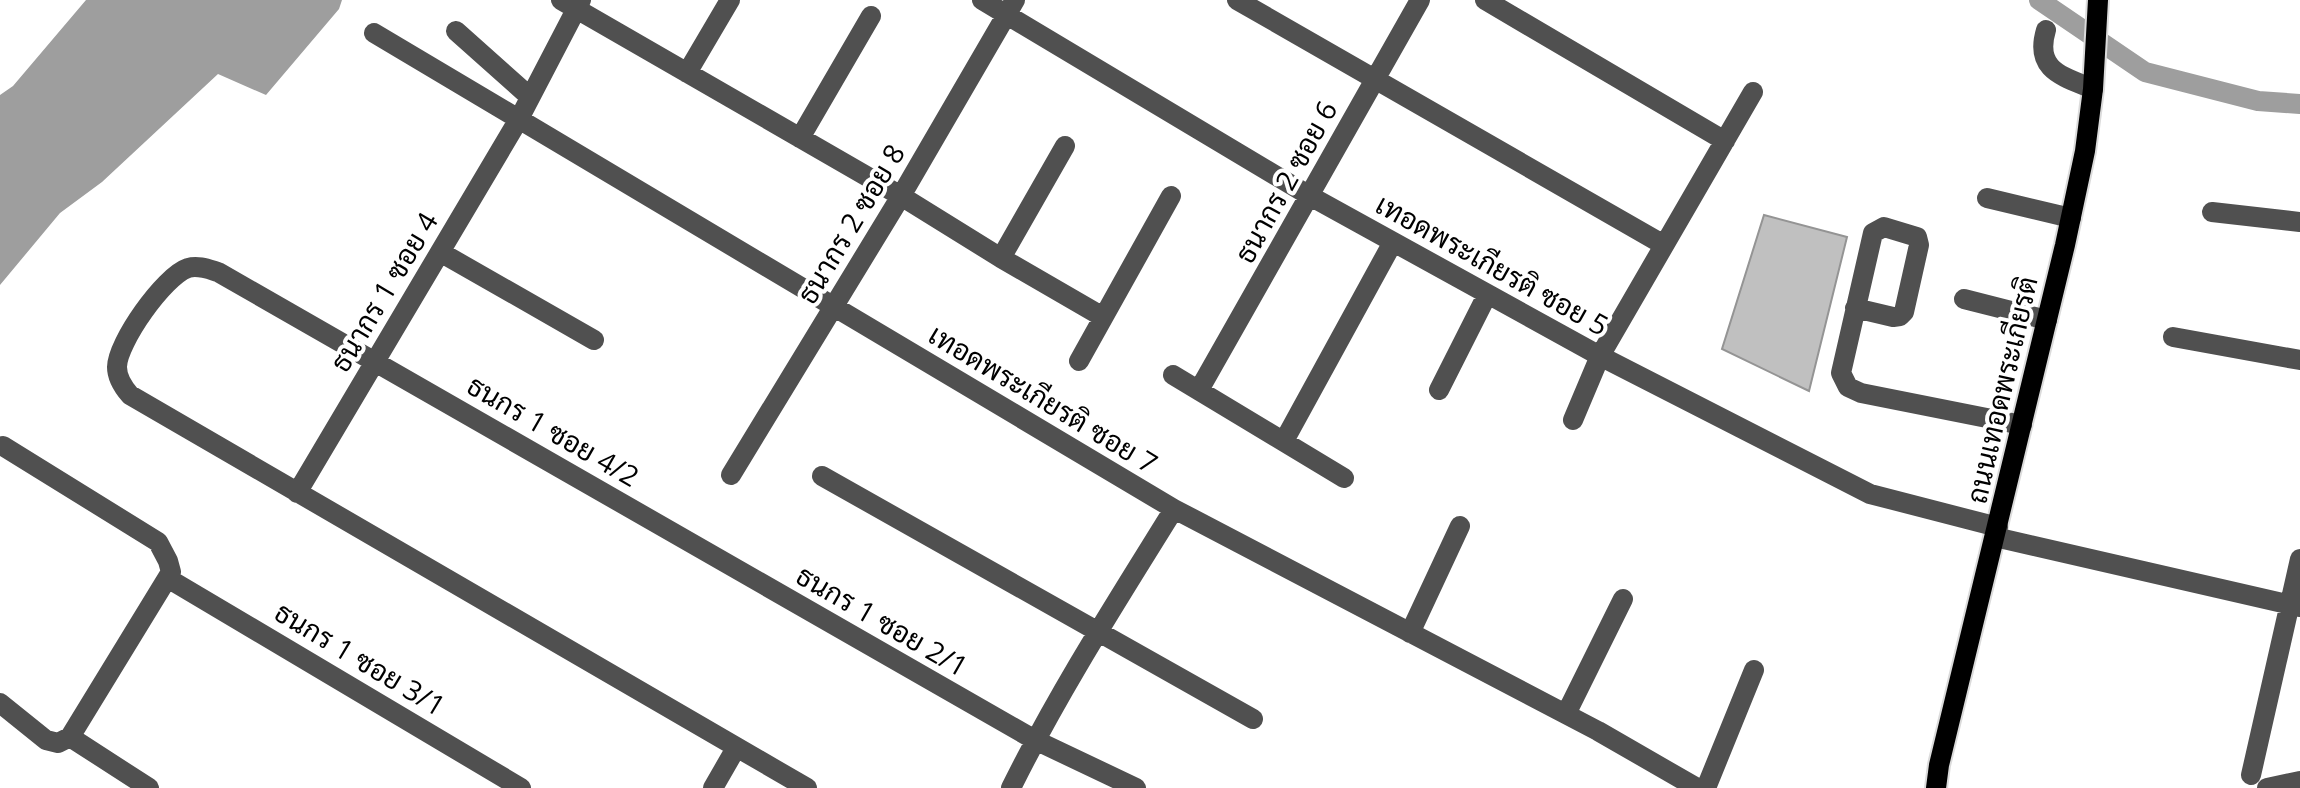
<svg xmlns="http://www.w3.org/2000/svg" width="2300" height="788" font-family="'Open Sans',Sarabun,sans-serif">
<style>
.water{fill:#9e9e9e}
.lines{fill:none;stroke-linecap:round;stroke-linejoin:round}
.canal{stroke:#9e9e9e;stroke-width:20}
.building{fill:#c0c0c0;stroke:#949494;stroke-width:2}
.major-casing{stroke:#dbdbdb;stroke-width:24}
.minor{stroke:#505050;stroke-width:20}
.major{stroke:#000;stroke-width:20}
.labels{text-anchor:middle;stroke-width:8;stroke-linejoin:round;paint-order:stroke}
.street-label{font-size:28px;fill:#000;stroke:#fff}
</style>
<rect width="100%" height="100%" fill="#fff"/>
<path class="water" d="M86 0H342L339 9 266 95 218 74 102 182 60 213 0 285V95L13 86Z"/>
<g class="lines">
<path class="canal" d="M2039 0 2145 72 2258 101 2300 104"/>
</g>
<path class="building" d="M1764 215 1847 237 1809 391 1722 349Z"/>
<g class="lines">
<g class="major-casing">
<path id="major" d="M1936 788 1939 765 2065 245 2085 151 2093 89 2098 0"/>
</g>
<path class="minor" d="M561 0 901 196 1001 258 1103 317
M982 0 1310 196 1600 356 1870 494 1998 527
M1237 0 1664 245
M1485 0 1725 141
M2046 30C2034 70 2062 76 2093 89
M456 31 530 97
M374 33 1174 509 1598 731 1697 788
M687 73 730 0
M800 138 871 16
M1987 198 2071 218
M2212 212 2300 222
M440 252 594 340
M1001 258 1065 146
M1964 299 2047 320
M1855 308 1893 317 1900 316 1904 312 1919 245 1917 237 1884 227 1873 233 1841 373 1848 387 1861 393 2022 425
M2173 337 2300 360
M1079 361 1171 196
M1173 375 1344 478
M1199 390 1420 0
M1439 390 1487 295
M1573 420 1600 356 1753 92
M1284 441 1393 242
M731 475 901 196 1015 0
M822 476 1253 719
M297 493 519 119 581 0
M1995 537 2300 607
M169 579 521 788
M1410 633 1460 526
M0 703 46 740 58 743 70 737 171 572 168 561 158 542 3 446
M1566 714 1623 599
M70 737 149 788
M2251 775 2300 559
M713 788 736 748
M807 788 130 395C123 387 117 378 117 367 117 343 164 276 188 268 198 265 208 269 218 272L1035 740 1136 788
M1011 788C1059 691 1117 601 1174 509
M1706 788 1754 670
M2267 788 2300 781"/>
<use href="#major" class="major"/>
</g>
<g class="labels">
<g class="street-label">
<text transform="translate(1286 182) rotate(-61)" y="10">ธนากร 2 ซอย 6</text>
<text transform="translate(851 224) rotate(-59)" y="10">ธนากร 2 ซอย 8</text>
<text transform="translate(1492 265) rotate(29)" y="10">เทอดพระเกียรติ ซอย 5</text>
<text transform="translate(384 292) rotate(-59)" y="10">ธนากร 1 ซอย 4</text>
<text transform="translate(2002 390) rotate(-77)" y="10">ถนนเทอดพระเกียรติ</text>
<text transform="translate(1043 399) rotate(31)" y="10">เทอดพระเกียรติ ซอย 7</text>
<text transform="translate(553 431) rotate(30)" y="10">ธนกร 1 ซอย 4/2</text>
<text transform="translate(882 621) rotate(30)" y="10">ธนกร 1 ซอย 2/1</text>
<text transform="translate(360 659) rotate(31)" y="10">ธนกร 1 ซอย 3/1</text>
</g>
</g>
</svg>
